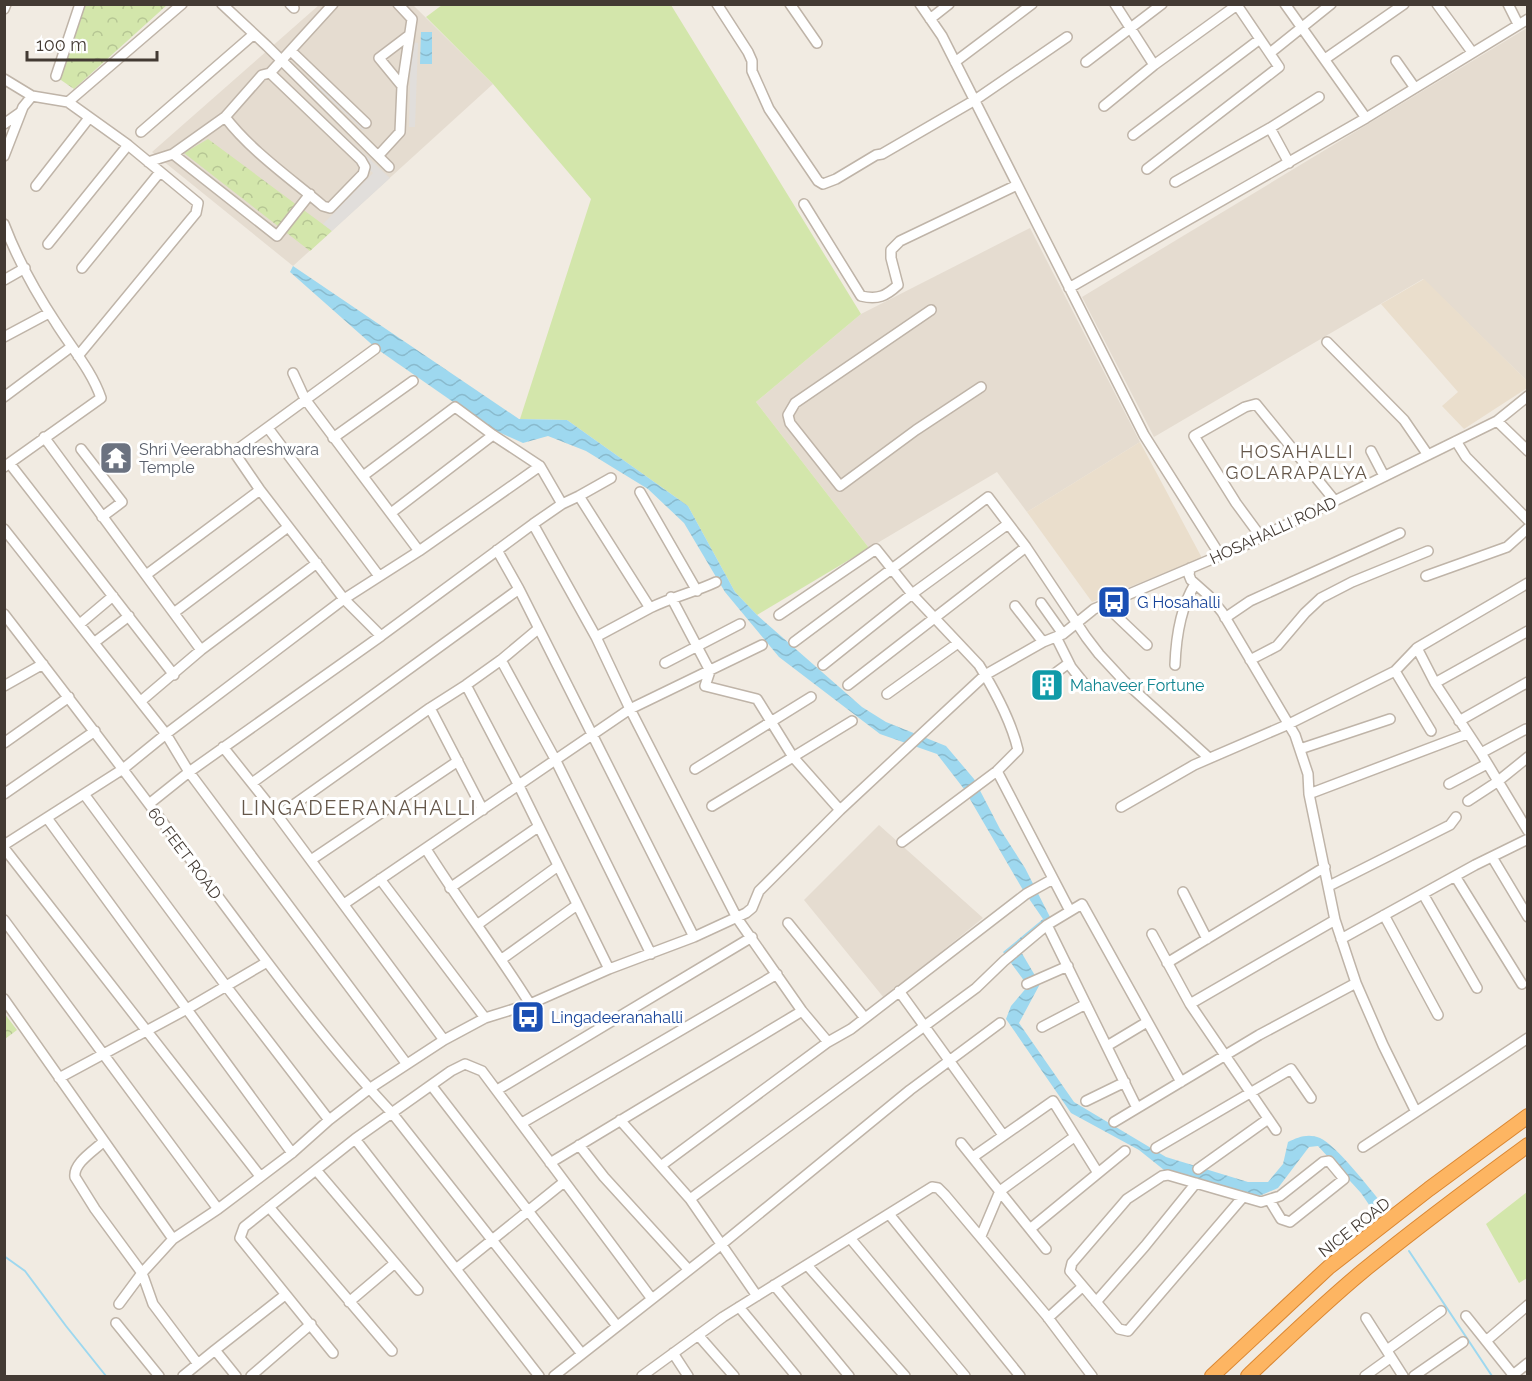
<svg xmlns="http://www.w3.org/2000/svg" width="1532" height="1381" font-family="Raleway,sans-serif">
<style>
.residential{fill:#e5dcd0}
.education{fill:#eadecc}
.grass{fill:#d3e6ab}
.park{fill:url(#park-crowns)}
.parking{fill:#e1dedb}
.water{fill:url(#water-waves)}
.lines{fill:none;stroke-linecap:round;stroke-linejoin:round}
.stream{stroke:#9ed8ef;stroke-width:2}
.minor-casing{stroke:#bfb4a8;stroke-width:12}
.highway-casing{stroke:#db8732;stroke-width:16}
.minor{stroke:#fff;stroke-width:9}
.highway{stroke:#fdb562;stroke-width:14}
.labels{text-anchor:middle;stroke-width:6;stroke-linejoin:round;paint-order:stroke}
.worship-label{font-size:16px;fill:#5b616d;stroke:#fff;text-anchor:start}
.street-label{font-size:16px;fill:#433a33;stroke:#fff}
.transit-label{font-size:16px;fill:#164399;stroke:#fff;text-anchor:start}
.culture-label{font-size:16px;fill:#0d838f;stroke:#fff;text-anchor:start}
.neighbourhood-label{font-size:18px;letter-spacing:1.5px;fill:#65574a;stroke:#fff}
.quarter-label{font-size:20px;letter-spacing:1.5px;fill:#65574a;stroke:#fff}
</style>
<defs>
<pattern id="park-crowns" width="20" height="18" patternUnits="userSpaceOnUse" patternTransform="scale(1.5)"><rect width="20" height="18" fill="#d3e6ab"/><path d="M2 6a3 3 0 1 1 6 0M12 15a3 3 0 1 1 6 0" fill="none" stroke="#b6c694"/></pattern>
<pattern id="water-waves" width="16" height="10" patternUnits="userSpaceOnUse" patternTransform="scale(1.5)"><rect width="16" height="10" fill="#9ed8ef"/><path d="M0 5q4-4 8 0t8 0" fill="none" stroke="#89bacd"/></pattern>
</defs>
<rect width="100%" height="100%" fill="#f1ebe2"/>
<path class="residential" d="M319 5H413L493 84 293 266 152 152Z
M1527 28V381L1423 279 1154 437 1082 297Z
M1030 228 1140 442 1027 512 997 472 869 548 756 402 861 314Z
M879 825 983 918 884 998 804 900Z"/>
<path class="education" d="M1424 279 1527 381V388L1464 429 1442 406 1458 392 1381 304Z
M1140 442 1202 558 1092 602 1027 512Z"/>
<path class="grass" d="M442 5H671L861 314 756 402 869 548 757 615 735 592 688 506 567 420 520 419 591 199 493 84 426 17Z
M1527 1192V1278L1519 1283 1486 1224Z"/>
<path class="park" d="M84 5H167L74 89 58 78Z
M208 139 332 231 310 251 184 153Z
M4 1013 17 1030 5 1039H4Z"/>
<path class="parking" d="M411 42 418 43 415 127H409Z
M315 76 367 125 363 130 311 81Z
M282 77 390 178 332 231 323 224 373 173 277 83Z"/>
<path class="water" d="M421 32H432V64H420Z
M293 266 519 419 567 420 688 506 735 592 757 615 862 707 886 722 946 746 974 779 1000 829 1025 868 1050 917 1017 945 1040 984 1019 1023 1074 1102 1166 1157 1248 1182H1268L1283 1164 1288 1142C1298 1137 1308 1133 1320 1138 1336 1145 1371 1190 1383 1205L1374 1212 1361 1193 1318 1146 1309 1147 1278 1188 1257 1197 1164 1170 1139 1150 1071 1113 1006 1019 1011 1006 1028 986 1003 952 1043 919 1023 890 964 789 937 754 880 734 779 657 725 592 684 523 648 489 586 451 548 436 523 443 492 429 377 349 290 272Z"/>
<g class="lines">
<path class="stream" d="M1409 1251 1492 1376
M4 1256 25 1271 66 1326 106 1376"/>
<g class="minor-casing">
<path id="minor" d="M222 4 267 46 389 167
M290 4 294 8
M717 4 748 52 752 61V71L769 109 818 181 823 184 836 179 876 155 882 154 975 100 1067 37
M790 4 817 43
M920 4 942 36 1144 435 1220 555
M1115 4 1154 65
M1285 4 1366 118 1528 19
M1437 4 1472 52
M1508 4 1518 24
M4 9 6 4
M930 19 949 4
M291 51 366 123
M1270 53 1331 4
M1325 59 1404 4
M1396 61 1415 88
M955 62 1032 4
M1086 62 1162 4
M270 73 262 75 225 117C251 151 290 178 323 206L330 208 363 174 365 167 361 160 270 73 333 4
M56 76 80 4
M4 79 32 96 68 102 128 145 198 203 196 213 78 356
M402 86 379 58 408 36
M68 102 182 4
M1104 106 1154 65 1237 5 1279 67 1147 169
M4 124 21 112
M1270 128 1319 97
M141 132 254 34
M1133 135 1260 39
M173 154 225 117
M4 156 23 107 32 96
M378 156 400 132 402 86 412 19 398 4
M148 162 173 154 277 236 310 194
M1175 182 1270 128 1289 163
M36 186 89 118
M804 204 861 296C878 300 886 296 898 285L891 258V250L900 241 1017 185
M4 224C17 258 36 293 56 323 71 347 92 371 101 398L4 467
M48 244 128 145
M82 268 160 172
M4 280 25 268
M1069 288 1366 118
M931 310 795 403 788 415 790 423 840 486 916 430 981 387
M4 337 49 313
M1327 342 1404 420 1428 455
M375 349 234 452 260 490 344 599 381 636 533 524 562 504 579 496 650 608 596 637
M293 373 305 399 419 551
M4 397 71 347
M1497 421 1528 451
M268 428 379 576
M44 437 201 650
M333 438 413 381
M1456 441 1466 457 1528 520
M81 449 122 502 102 517
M1371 451 1384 476
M10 464 174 675
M363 476 455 407 493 435 540 466 562 504
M640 492 697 591
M579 496 611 478
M391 513 493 435
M533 524 596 637 630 709 737 918 802 1011 828 1042
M4 529 166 734 189 772 406 1063
M1261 537 1236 503 1194 436 1245 407 1256 404 1335 501
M497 550 519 589 694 937
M1190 568 1189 575 1191 580 1209 596 1222 612 1295 735 1308 774 1309 794 1335 920 1356 983
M146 575 260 490
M1426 576 1507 547 1528 528
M1528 583 1417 648 1435 683 1481 753 1528 831
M671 597 710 671 705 686 757 699 793 757 852 721
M1041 603 1063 634
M1105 605 1147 645
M1015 606 1043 642
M650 608C672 597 695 592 716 582
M175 612 288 527
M4 614C72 702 139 790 205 879 264 958 324 1041 392 1113L582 1354 722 1244 910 1090 1000 1023
M779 615 876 549 912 594 979 665C995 691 1011 720 1018 750L997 771 902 842
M1225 618 1250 601 1400 533
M81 623 113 596
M1056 637 1071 667 1083 682
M95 642 129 616
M794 642 988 497 1026 547 1086 637 1099 654 1124 681 1209 758
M501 660 555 759 651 954
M1250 660 1277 646 1305 613 1321 598 1352 582 1428 551
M665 663 740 624
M823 665 912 594 1008 524
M1175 665C1176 637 1180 608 1195 584
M1395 671 1431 731
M1050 677 1069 663
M1435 683 1528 631
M466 685 519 786 609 969
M848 685 1026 547
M4 686 43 664
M887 694 958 643
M141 701 201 650 317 563
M430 708 483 810
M1459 721 1528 682
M4 743 69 697
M223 747 278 816 444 1040
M1300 749 1390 719
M1481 753 1526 729
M695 769 811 697
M997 771 1070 911
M252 783 519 589
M1449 784 1487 764
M4 794 95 731
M84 794 226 986 329 1120
M1309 794 1467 734
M1468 801 1497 782 1528 757
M149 804 189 772 381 636
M712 806 793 757 840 810
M1121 807 1194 765 1289 724 1395 671 1417 648
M278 816 430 708 466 685 501 660 538 629
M47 818 292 1153
M4 845 123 769 166 734 344 599 419 551 540 466
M4 848 260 1176
M426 849C459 902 497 951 530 1004
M1492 857 1528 917
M311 860 458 761
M1455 876 1522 984
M380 879 485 1018
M1329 886 1450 825 1456 817
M450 888 538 827
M1183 892 1207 939
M1423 894 1477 988
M344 904 630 709 762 645
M1384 915 1438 1015
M4 920 218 1209
M788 923 865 1018
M477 925 558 866
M1152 934 1190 1004 1276 1130
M1341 939 1475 865 1528 839
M502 959 577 905
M1167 963 1325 867
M1027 984 1068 966
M899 991 1003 1135
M4 999 173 1239
M1190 1004 1335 920
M1042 1027 1086 1004
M1107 1046 1147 1022
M59 1078 187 1009 267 962
M431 1085 617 1326
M497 1090 752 937
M1086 1101 1125 1082
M1137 1108 1047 925 1082 904 1181 1082
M620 1120 690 1199 757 1296
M1114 1122 1259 1035 1356 983 1383 1045 1416 1112
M522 1123 777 974
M355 1139 539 1376
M104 1141C95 1150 73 1163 75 1177L95 1209 142 1273 153 1304 198 1364
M961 1143 1046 1249
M579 1145 604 1177 688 1269
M1363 1147 1528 1038
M1156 1148 1291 1069 1311 1098
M973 1157 1053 1101 1098 1173
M550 1163 802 1011
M662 1165 828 1042 851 1029 1026 894 1053 879
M1198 1169 1268 1119
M316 1170 418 1290
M1243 1197 1128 1331 1119 1329 1070 1271 1072 1263 1127 1199 1162 1176 1168 1175 1261 1202 1280 1196 1323 1162 1329 1161 1344 1179 1290 1222 1281 1219 1270 1201
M690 1199 976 988 1004 961 1047 925
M269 1207 392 1351
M889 1214 1020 1376
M1030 1229 1125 1151
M981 1236 1000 1191 1074 1137
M850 1238 965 1376
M807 1265 905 1376
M456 1269 564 1182
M774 1285 849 1376
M349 1302 395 1263
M1096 1302 1145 1246 1196 1183
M119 1304 142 1273 173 1239 218 1209 292 1153 329 1120 369 1089 444 1040 485 1018 530 1004 609 969 694 937 746 913 752 908 759 891 840 810 985 675 1043 642 1063 634 1094 609 1245 545 1497 421 1528 396
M739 1307 796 1376
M1466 1316 1514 1376
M1048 1318 1082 1287
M1366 1318 1403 1376
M116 1323 159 1376
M698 1335 734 1376
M1486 1341 1528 1305
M215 1350 285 1295
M1387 1350 1441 1311
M333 1353 240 1238 244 1227 355 1139 451 1071 465 1064 482 1071 652 1299
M673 1353 688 1376
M1513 1375 1528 1363
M183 1376 215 1350 236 1376
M251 1376 311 1324
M554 1376 582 1354
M642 1376 723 1317 932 1187 938 1188 945 1195 1046 1315 1092 1376
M1365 1376 1390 1358
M1414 1376 1463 1342"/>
</g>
<g class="highway-casing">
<path id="highway" d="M1212 1376 1329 1267 1429 1189 1528 1116
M1248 1376C1286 1340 1323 1304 1363 1271 1417 1227 1472 1186 1528 1145"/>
</g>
<use href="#minor" class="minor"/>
<use href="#highway" class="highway"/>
</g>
<defs>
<g id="temple-square" transform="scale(1.725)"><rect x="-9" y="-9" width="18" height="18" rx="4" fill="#6b7280" stroke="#fff"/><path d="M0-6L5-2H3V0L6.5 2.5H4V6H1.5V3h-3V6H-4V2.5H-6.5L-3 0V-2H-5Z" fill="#fff"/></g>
<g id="bus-square" transform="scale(1.725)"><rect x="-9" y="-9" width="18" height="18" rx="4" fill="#1a4fb4" stroke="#fff"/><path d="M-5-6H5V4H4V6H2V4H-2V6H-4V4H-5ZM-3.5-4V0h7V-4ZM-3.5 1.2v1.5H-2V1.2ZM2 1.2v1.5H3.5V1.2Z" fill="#fff"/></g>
<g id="building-square" transform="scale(1.725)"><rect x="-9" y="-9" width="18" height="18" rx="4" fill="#0f9aa8" stroke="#fff"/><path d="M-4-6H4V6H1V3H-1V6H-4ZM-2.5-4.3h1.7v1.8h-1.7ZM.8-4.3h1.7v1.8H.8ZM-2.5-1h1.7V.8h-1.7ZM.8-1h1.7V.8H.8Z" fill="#fff"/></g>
</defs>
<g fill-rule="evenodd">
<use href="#temple-square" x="116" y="458"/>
<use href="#bus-square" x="1114" y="602"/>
<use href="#building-square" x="1047" y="685"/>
<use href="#bus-square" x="528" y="1017"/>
</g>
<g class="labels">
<g class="worship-label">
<text x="139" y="455">Shri Veerabhadreshwara<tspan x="139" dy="18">Temple</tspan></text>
</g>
<g class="street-label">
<text transform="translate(1273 530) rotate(-25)" y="6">HOSAHALLI ROAD</text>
<text transform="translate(185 853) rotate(53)" y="6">60 FEET ROAD</text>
<text transform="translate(1354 1227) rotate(-38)" y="6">NICE ROAD</text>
</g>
<g class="transit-label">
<text x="1137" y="608">G Hosahalli</text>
<text x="551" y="1023">Lingadeeranahalli</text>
</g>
<g class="culture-label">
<text x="1070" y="691">Mahaveer Fortune</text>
</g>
<g class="neighbourhood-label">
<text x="1297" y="458">HOSAHALLI<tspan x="1297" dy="21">GOLARAPALYA</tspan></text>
</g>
<g class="quarter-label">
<text x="359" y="815">LINGADEERANAHALLI</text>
</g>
</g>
<rect width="1532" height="1381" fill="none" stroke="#433a33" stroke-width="12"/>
<path d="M27 51v9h130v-9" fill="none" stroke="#433a33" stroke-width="3"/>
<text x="36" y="51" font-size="18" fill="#433a33" stroke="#ffffff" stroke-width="4.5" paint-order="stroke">100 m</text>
</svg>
